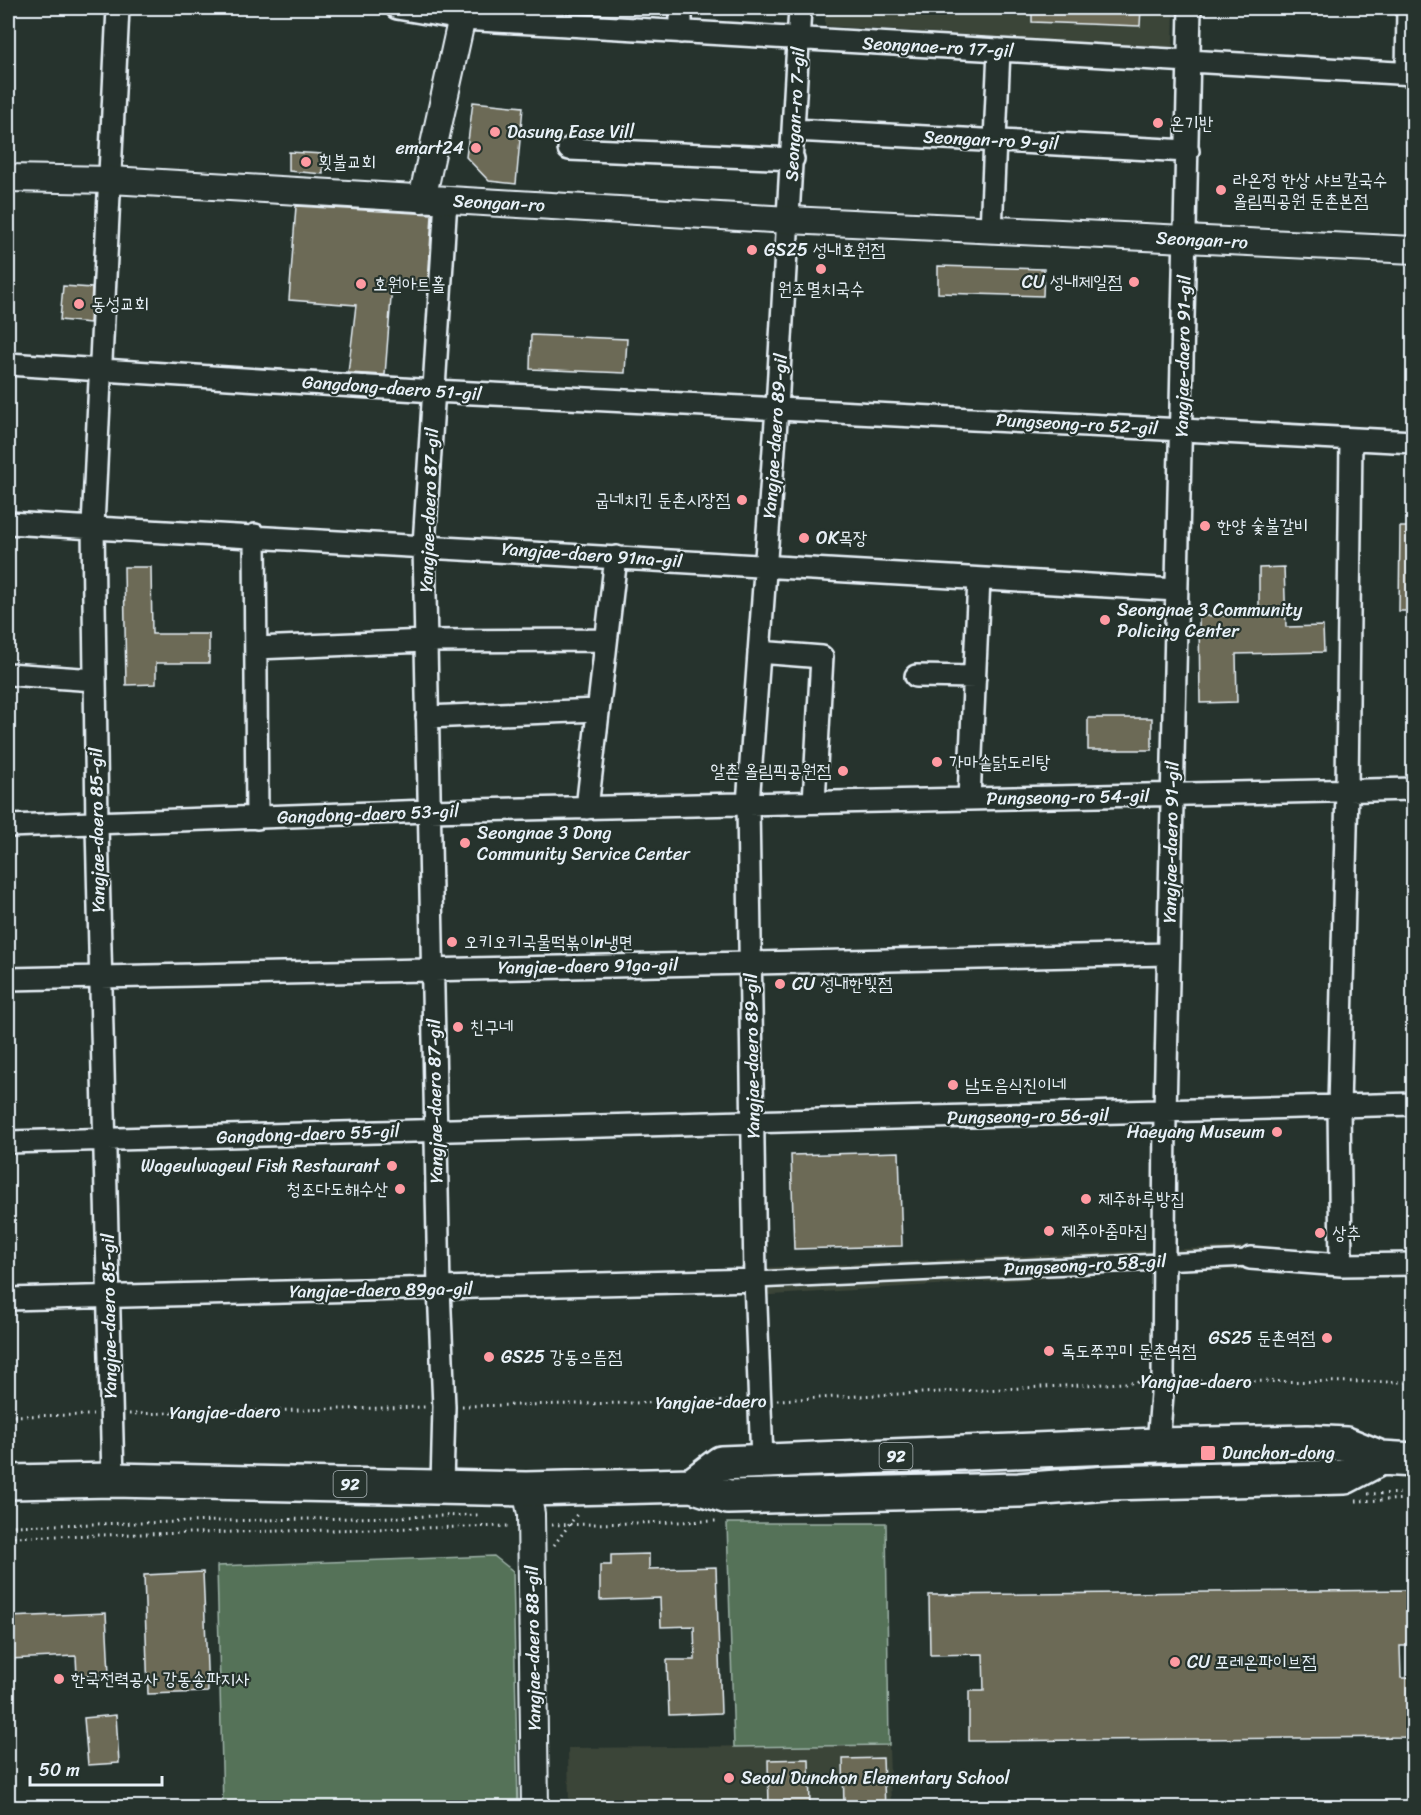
<svg xmlns="http://www.w3.org/2000/svg" width="1421" height="1815" font-family="Sriracha,'Poor Story',sans-serif">
<style>
.built{fill:#3b4439}
.green{fill:#547259;stroke:#9eb2a8;stroke-width:1.5}
.building{fill:#6c6a56;stroke:#e8f1f8;stroke-width:1.5}
.lines{fill:none;stroke-linecap:round;stroke-linejoin:round}
.pedestrian-casing{stroke:#e8f1f8;stroke-width:20}
.minor-casing{stroke:#e8f1f8;stroke-width:26}
.tertiary-casing{stroke:#e8f1f8;stroke-width:30}
.primary-casing{stroke:#e8f1f8;stroke-width:38}
.path{stroke:#e8f1f8;stroke-width:3;stroke-dasharray:1.5 4.5;stroke-linecap:butt}
.pedestrian{stroke:#26332d;stroke-width:15}
.minor{stroke:#26332d;stroke-width:21}
.tertiary{stroke:#26332d;stroke-width:26}
.primary{stroke:#26332d;stroke-width:33}
.poi-dot{fill:#ff9aa2;stroke:#26332d;stroke-width:2}
.labels{text-anchor:middle;stroke-width:4.5;stroke-linejoin:round;paint-order:stroke}
.shield{fill:#26332d;stroke:#aeb8bb;stroke-width:1.5}
.shield-label{font-size:16px;font-weight:bold;fill:#e8f1f8}
.street-label{font-size:18px;fill:#e8f1f8;stroke:#26332d}
.poi-label{font-size:18px;fill:#e8f1f8;stroke:#26332d;text-anchor:start}
</style>
<rect width="100%" height="100%" fill="#26332d"/>
<filter id="ink" filterUnits="userSpaceOnUse"><feTurbulence type="fractalNoise" baseFrequency=".0167" numOctaves="2"/><feDisplacementMap in="SourceGraphic" scale="12" xChannelSelector="R" yChannelSelector="G"/><feConvolveMatrix kernelMatrix="1 2 1 2 8 2 1 2 1" color-interpolation-filters="sRGB"/></filter>
<g filter="url(#ink)">
<path class="built" d="M825 8H1174L1173 48 825 26Z
M1251 1246V1270L1162 1271 756 1296 755 1268Z
M889 1745 891 1807H569L568 1748Z"/>
<path class="green" d="M727 1523H886L889 1745 734 1747Z
M494 1556 513 1571 518 1807H223L217 1566Z"/>
<path class="building" d="M1032 8H1141L1140 26 1032 22Z
M473 102 523 107 516 184 489 181 466 157Z
M289 152 323 154V174L289 171Z
M296 206 432 214 428 287 392 285 385 375 348 373 356 305 289 300Z
M938 266 1044 269 1043 296 938 293Z
M63 286 92 288 90 323 60 320Z
M531 335 627 339 625 373 530 369Z
M1400 527H1413V611H1399Z
M124 567H151L152 634H209V663H156V684L126 685Z
M1284 567 1286 627 1323 626 1324 652 1236 654 1237 702 1200 703 1199 616 1259 615V568Z
M1088 718H1152V750H1088Z
M899 1152 902 1246 794 1249 791 1155Z
M649 1554V1569L716 1567 721 1713 669 1715 667 1660H695L694 1626 661 1627 660 1598 600 1600V1565H611V1555Z
M203 1572 208 1692 148 1694 144 1575Z
M1410 1590 1411 1646H1400L1401 1678H1413V1737L969 1741V1691H984L983 1654 930 1655 929 1595Z
M106 1613 109 1674 77 1675 76 1656 8 1659V1617Z
M116 1715 119 1763 88 1765 84 1718Z
M883 1758 885 1808H844L843 1759Z
M809 1759 810 1808H769L768 1760Z"/>
<g class="lines">
<g class="pedestrian-casing">
<path id="pedestrian" d="M755 1280 1250 1258"/>
</g>
<g class="minor-casing">
<path id="minor" d="M397 8 462 19 1414 74
M681 32V8
M1407 74 1408 8
M794 130 1188 151
M569 149 793 159
M991 230 999 50
M8 364 434 391 1414 442
M8 523 1177 590
M255 535 257 818
M256 648 426 641 606 640
M759 652 822 657 814 802
M8 674 95 680
M916 676 975 677
M427 717 598 710
M969 799 979 579
M587 808 616 557
M8 826 429 811 1414 789
M8 979 1168 954
M8 1142 1414 1104
M1250 1258 1341 1265 1414 1264
M1341 1265 1339 1107 1347 790 1351 439
M8 1299 755 1280
M1158 1445 1163 1381 1165 1113 1190 8
M762 1460 755 1280 748 804 777 408 800 8
M113 1480 97 825 93 526 118 8
M442 1485 444 1407 439 1288 424 545 446 200"/>
</g>
<g class="tertiary-casing">
<path id="tertiary" d="M8 178 111 180 789 220 1414 250
M422 199 464 8
M526 1489 531 1514 535 1808"/>
</g>
<g class="primary-casing">
<path id="primary" d="M8 1482 113 1480 526 1489 692 1485 728 1497 1019 1490 1107 1483 1345 1477 1381 1458
M692 1485 721 1463 1158 1445 1307 1442 1346 1444 1381 1458 1414 1460"/>
</g>
<path class="path" d="M1182 1381 1414 1382
M777 1400 1145 1382
M462 1406 741 1401
M129 1414 426 1407
M8 1416 93 1415
M1368 1494 1414 1493
M1356 1501 1414 1499
M552 1525 717 1521
M8 1526 480 1515
M8 1537 510 1526
M554 1545 578 1513"/>
<use href="#pedestrian" class="pedestrian"/>
<use href="#minor" class="minor"/>
<use href="#tertiary" class="tertiary"/>
<use href="#primary" class="primary"/>
</g>
</g>
<g class="poi-dot">
<circle cx="1158" cy="123" r="6"/>
<circle cx="495" cy="132" r="6"/>
<circle cx="476" cy="148" r="6"/>
<circle cx="306" cy="162" r="6"/>
<circle cx="1221" cy="190" r="6"/>
<circle cx="752" cy="250" r="6"/>
<circle cx="821" cy="269" r="6"/>
<circle cx="1134" cy="282" r="6"/>
<circle cx="361" cy="284" r="6"/>
<circle cx="79" cy="304" r="6"/>
<circle cx="742" cy="500" r="6"/>
<circle cx="1205" cy="526" r="6"/>
<circle cx="804" cy="538" r="6"/>
<circle cx="1105" cy="620" r="6"/>
<circle cx="937" cy="762" r="6"/>
<circle cx="843" cy="771" r="6"/>
<circle cx="465" cy="843" r="6"/>
<circle cx="452" cy="942" r="6"/>
<circle cx="780" cy="984" r="6"/>
<circle cx="458" cy="1027" r="6"/>
<circle cx="953" cy="1085" r="6"/>
<circle cx="1277" cy="1132" r="6"/>
<circle cx="392" cy="1166" r="6"/>
<circle cx="400" cy="1189" r="6"/>
<circle cx="1086" cy="1199" r="6"/>
<circle cx="1049" cy="1231" r="6"/>
<circle cx="1320" cy="1233" r="6"/>
<circle cx="1327" cy="1338" r="6"/>
<circle cx="1049" cy="1351" r="6"/>
<circle cx="489" cy="1357" r="6"/>
<rect x="1200" y="1445" width="16" height="16" rx="3"/>
<circle cx="1175" cy="1662" r="6"/>
<circle cx="59" cy="1679" r="6"/>
<circle cx="729" cy="1778" r="6"/>
</g>
<g class="labels">
<g class="shield">
<rect x="879.5" y="1443" width="33" height="26" rx="4.5"/>
<rect x="333.5" y="1471" width="33" height="26" rx="4.5"/>
</g>
<g class="shield-label">
<text x="896" y="1462">92</text>
<text x="350" y="1490">92</text>
</g>
<g class="street-label">
<text transform="translate(938 47) rotate(3)" y="6">Seongnae-ro 17-gil</text>
<text transform="translate(795 114) rotate(-87)" y="6">Seongan-ro 7-gil</text>
<text transform="translate(991 140) rotate(3)" y="6">Seongan-ro 9-gil</text>
<text transform="translate(499 203) rotate(3)" y="6">Seongan-ro</text>
<text transform="translate(1202 240) rotate(3)" y="6">Seongan-ro</text>
<text transform="translate(1183 356) rotate(-89)" y="6">Yangjae-daero 91-gil</text>
<text transform="translate(392 388) rotate(4)" y="6">Gangdong-daero 51-gil</text>
<text transform="translate(1077 424) rotate(3)" y="6">Pungseong-ro 52-gil</text>
<text transform="translate(775 436) rotate(-86)" y="6">Yangjae-daero 89-gil</text>
<text transform="translate(429 510) rotate(-88)" y="6">Yangjae-daero 87-gil</text>
<text transform="translate(592 555) rotate(4)" y="6">Yangjae-daero 91na-gil</text>
<text transform="translate(1068 797) rotate(-1)" y="6">Pungseong-ro 54-gil</text>
<text transform="translate(368 814) rotate(-2)" y="6">Gangdong-daero 53-gil</text>
<text transform="translate(97 830) rotate(-91)" y="6">Yangjae-daero 85-gil</text>
<text transform="translate(1171 842) rotate(-89)" y="6">Yangjae-daero 91-gil</text>
<text transform="translate(588 966) rotate(-1)" y="6">Yangjae-daero 91ga-gil</text>
<text transform="translate(752 1056) rotate(-91)" y="6">Yangjae-daero 89-gil</text>
<text transform="translate(435 1101) rotate(-91)" y="6">Yangjae-daero 87-gil</text>
<text transform="translate(1028 1116) rotate(-1)" y="6">Pungseong-ro 56-gil</text>
<text transform="translate(308 1134) rotate(-2)" y="6">Gangdong-daero 55-gil</text>
<text transform="translate(1085 1265) rotate(-3)" y="6">Pungseong-ro 58-gil</text>
<text transform="translate(381 1290) rotate(-1)" y="6">Yangjae-daero 89ga-gil</text>
<text transform="translate(109 1316) rotate(-91)" y="6">Yangjae-daero 85-gil</text>
<text x="1196" y="1388">Yangjae-daero</text>
<text transform="translate(711 1402) rotate(-1)" y="6">Yangjae-daero</text>
<text transform="translate(225 1412) rotate(-1)" y="6">Yangjae-daero</text>
<text transform="translate(533 1648) rotate(-91)" y="6">Yangjae-daero 88-gil</text>
</g>
<g class="poi-label">
<text x="1170" y="129">온기반</text>
<text x="507" y="138">Dasung Ease Vill</text>
<text x="464" y="154" text-anchor="end">emart24</text>
<text x="318" y="168">횟불교회</text>
<text x="1233" y="186">라온정 한상 샤브칼국수<tspan x="1233" dy="21">올림픽공원 둔촌본점</tspan></text>
<text x="764" y="256">GS25 성내호원점</text>
<text x="1122" y="288" text-anchor="end">CU 성내제일점</text>
<text x="373" y="290">호원아트홀</text>
<text x="821" y="295" text-anchor="middle">원조멸치국수</text>
<text x="91" y="310">동성교회</text>
<text x="730" y="506" text-anchor="end">굽네치킨 둔촌시장점</text>
<text x="1217" y="532">한양 숯불갈비</text>
<text x="816" y="544">OK목장</text>
<text x="1117" y="616">Seongnae 3 Community<tspan x="1117" dy="21">Policing Center</tspan></text>
<text x="949" y="768">가마솥닭도리탕</text>
<text x="831" y="777" text-anchor="end">알촌 올림픽공원점</text>
<text x="477" y="839">Seongnae 3 Dong<tspan x="477" dy="21">Community Service Center</tspan></text>
<text x="464" y="948">오키오키국물떡볶이n냉면</text>
<text x="792" y="990">CU 성내한빛점</text>
<text x="470" y="1033">친구네</text>
<text x="965" y="1091">남도음식진이네</text>
<text x="1265" y="1138" text-anchor="end">Haeyang Museum</text>
<text x="380" y="1172" text-anchor="end">Wageulwageul Fish Restaurant</text>
<text x="388" y="1195" text-anchor="end">청조다도해수산</text>
<text x="1098" y="1205">제주하루방집</text>
<text x="1061" y="1237">제주아줌마집</text>
<text x="1332" y="1239">상추</text>
<text x="1315" y="1344" text-anchor="end">GS25 둔촌역점</text>
<text x="1061" y="1357">독도쭈꾸미 둔촌역점</text>
<text x="501" y="1363">GS25 강동으뜸점</text>
<text x="1222" y="1459">Dunchon-dong</text>
<text x="1187" y="1668">CU 포레온파이브점</text>
<text x="71" y="1685">한국전력공사 강동송파지사</text>
<text x="741" y="1784">Seoul Dunchon Elementary School</text>
</g>
</g>
<rect width="1421" height="1815" fill="none" stroke="#26332d" stroke-width="30"/>
<rect x="15" y="15" width="1391" height="1785" fill="none" stroke="#e8f1f8" stroke-width="2" filter="url(#ink)"/>
<path d="M30 1776v9h132v-9" fill="none" stroke="#e8f1f8" stroke-width="3"/>
<text x="39" y="1776" font-size="18" fill="#e8f1f8" stroke="#26332d" stroke-width="4.5" paint-order="stroke">50 m</text>
</svg>
